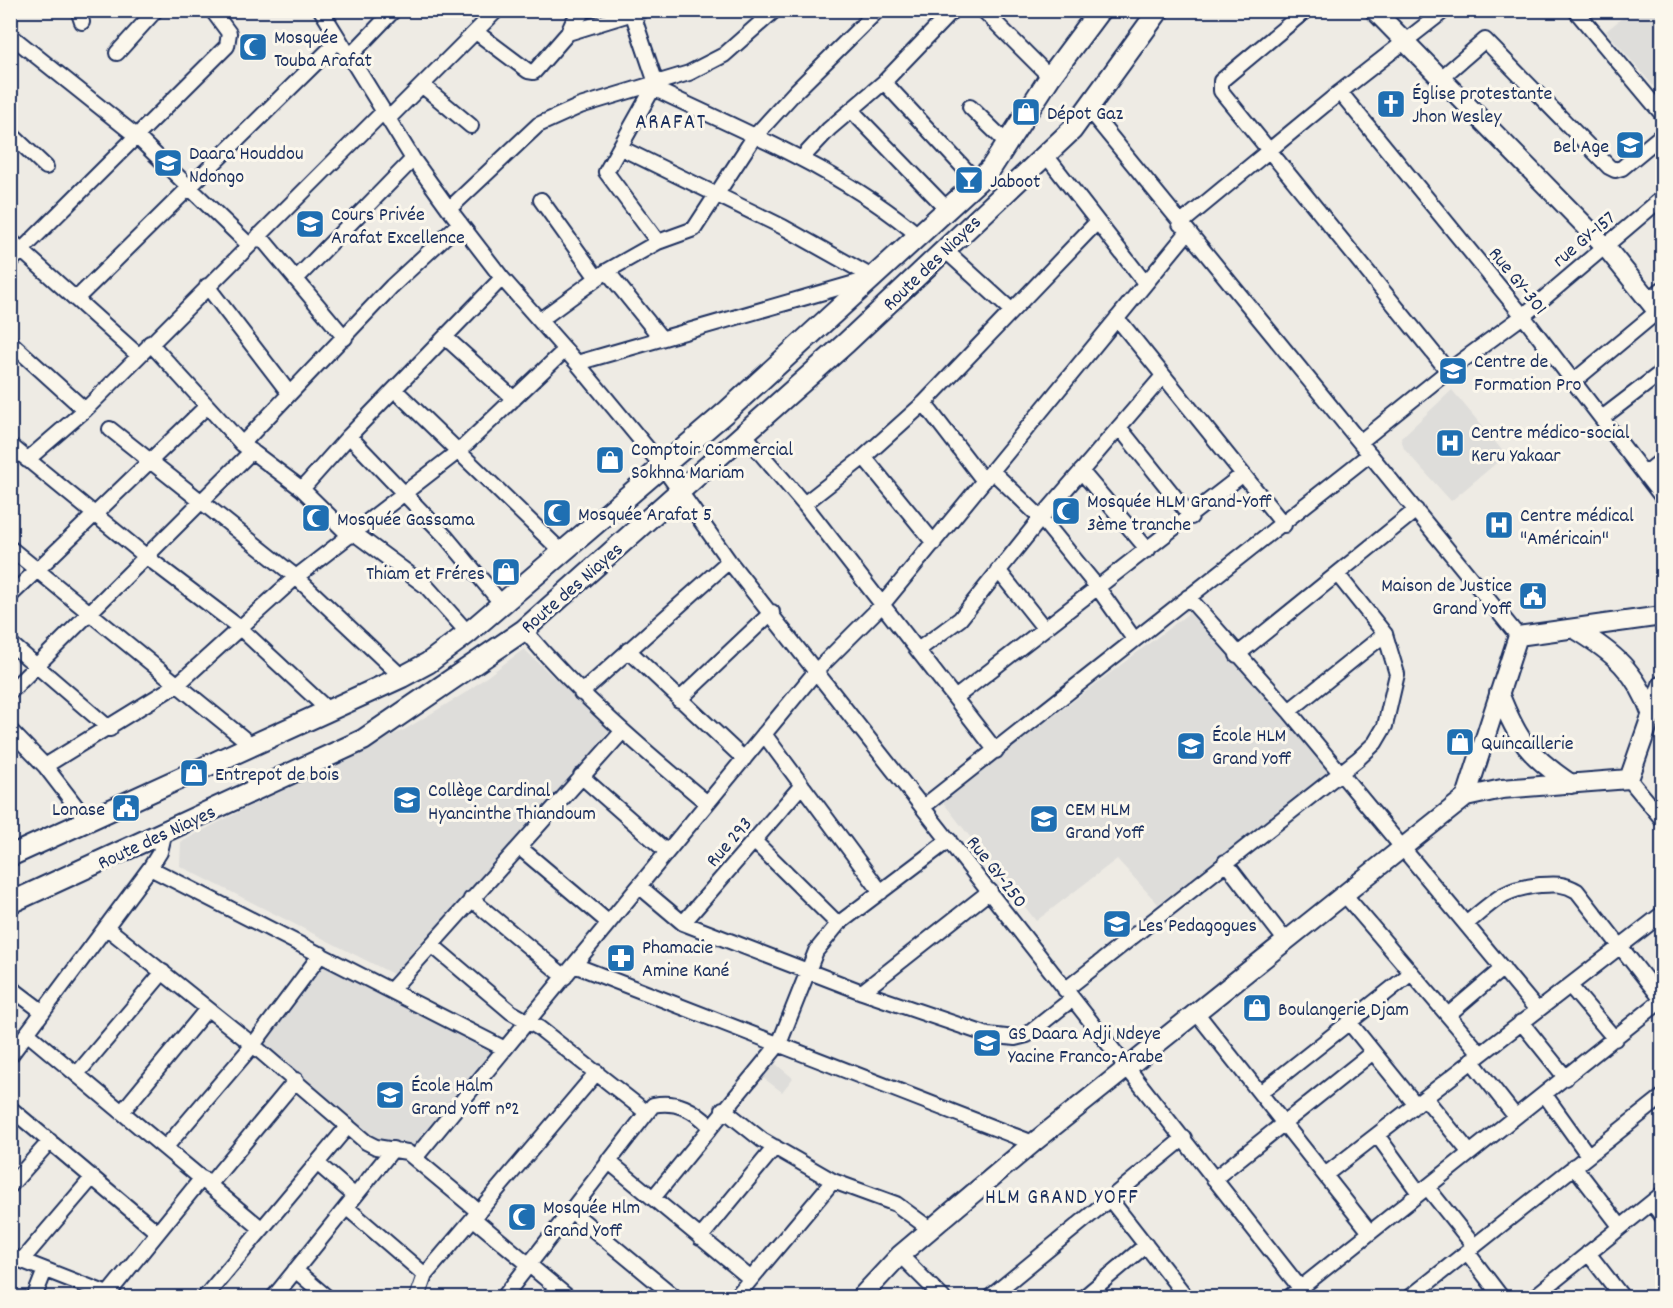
<svg xmlns="http://www.w3.org/2000/svg" width="1673" height="1308" font-family="Dekko,sans-serif">
<style>
.built{fill:#deddda}
.lines{fill:none;stroke-linecap:round;stroke-linejoin:round}
.minor-casing{stroke:#1b2f5e;stroke-width:18}
.tertiary-casing{stroke:#1b2f5e;stroke-width:22}
.secondary-casing{stroke:#1b2f5e;stroke-width:24}
.minor{stroke:#fbf7ec;stroke-width:14}
.tertiary{stroke:#fbf7ec;stroke-width:18}
.secondary{stroke:#fbf7ec;stroke-width:20}
.labels{text-anchor:middle;stroke-width:6;stroke-linejoin:round;paint-order:stroke}
.poi-label{font-size:20px;fill:#1b2f5e;stroke:#fbf7ec;text-anchor:start}
.street-label{font-size:20px;fill:#1b2f5e;stroke:#fbf7ec}
.neighbourhood-label{font-size:21px;letter-spacing:1.5px;fill:#1b2f5e;stroke:#fbf7ec}
</style>
<rect width="100%" height="100%" fill="#eeebe4"/>
<filter id="ink" filterUnits="userSpaceOnUse"><feTurbulence type="fractalNoise" baseFrequency=".0167" numOctaves="2"/><feDisplacementMap in="SourceGraphic" scale="12" xChannelSelector="R" yChannelSelector="G"/><feConvolveMatrix kernelMatrix="1 2 1 2 8 2 1 2 1" color-interpolation-filters="sRGB"/></filter>
<g filter="url(#ink)">
<path class="built" d="M1631 11H1662V96L1606 31Z
M1452 390 1506 455 1451 501 1404 449 1401 438Z
M1193 610 1331 773 1158 904 1117 859 1036 921 942 801Z
M524 649 614 735 511 844 395 975 180 866 181 842 344 757 404 730 465 693Z
M322 959 500 1050 415 1153 369 1139 257 1044Z
M772 1061 793 1078 782 1092 762 1077Z"/>
<g class="lines">
<g class="minor-casing">
<path id="minor" d="M78 10 82 22
M321 10 413 159 449 209 502 278 577 363 662 466 729 561 1308 1298
M983 10 1050 77
M1306 10 1221 81V91L1448 371
M1575 10 1662 114
M633 15 656 83 606 172 658 242
M476 32 528 71 534 72 568 33 643 10
M568 33 573 22 585 10
M10 35 135 135 249 245
M117 53 155 11
M349 57 394 10
M1441 78 1485 40 1609 167 1615 170 1622 168 1662 135
M884 82 977 182
M423 86 471 126
M655 89C746 133 842 170 919 236
M1340 92 1523 316 1662 497
M970 107 1007 143
M851 110 948 210
M1089 110 1518 636
M388 119 497 10
M10 133 46 167
M621 148 783 227 874 278
M1045 154 1145 283
M802 158 829 129 884 82 953 10
M541 200 597 278
M449 209 538 125 580 106 689 73 724 55 775 10
M1180 224 1340 92 1445 10
M259 235 345 338
M10 240 138 355
M945 250 1012 311
M10 262 227 46 229 33 212 10
M607 271 661 338
M296 279 413 159
M207 286 289 393
M76 299 339 40
M1649 300 1662 289
M1117 318 1284 525
M540 320 607 271 658 242 694 229 754 137 795 92 878 10
M445 337 514 399
M10 342 85 410
M150 343 242 444 302 489 350 536
M577 363 869 279
M1574 381 1658 311
M395 390 562 552
M924 403 984 481
M1602 418 1662 372
M1119 427 1191 517
M110 429 296 577 402 677
M744 434 804 504 996 751
M349 436 446 537 502 604
M1360 442 1448 371 1523 316 1662 198
M242 444 392 286 460 223
M10 445 148 558 240 628 328 710
M864 457 934 543
M27 460 85 410 383 112
M992 471 1041 518 1098 588 1134 639
M1081 471 1148 550
M1645 474 1662 460
M302 489 349 436 502 278
M804 504 864 457 924 403 1097 222
M354 533 427 587 468 633
M10 548 254 747
M998 570 1044 628
M10 596 207 406
M1188 597 1289 711 1537 1010
M524 630C579 695 642 749 707 803
M10 643 110 729
M628 650 744 759
M918 650 960 619 1041 518 1163 376
M1237 655 1416 510
M10 692 252 451
M581 693 729 561
M955 698 1242 475
M679 700 772 612
M1289 711 1385 634
M10 730 45 766 88 822
M764 734 881 892
M45 766 178 684 296 577 460 450 565 350
M581 776 667 852
M1629 779 1662 819
M923 807 1370 454
M754 841 838 924
M519 847 609 923
M1225 862 1285 940
M150 868 505 1049
M639 886 683 923 862 992 988 1035 1015 1038 1027 1035 1072 999
M1344 894 1480 1053
M471 899 565 977
M683 923 802 785
M1466 924C1494 901 1502 889 1540 885 1554 884 1564 883 1577 891L1662 1000
M106 927 253 1045 366 1142 376 1147 407 1152 479 1212
M432 945 511 1012 539 1028 646 1112
M574 965 1033 1143
M1570 986 1615 1039
M10 987 43 1012
M392 989 622 732
M1065 990 1358 759 1375 743 1385 726 1397 674 1385 634 1338 575
M862 992 990 891
M1195 1011 1369 1231
M1448 1015 1503 968
M1349 1022 1416 1105
M1521 1022 1566 1078
M27 1033 262 1229
M10 1056 150 868 160 852 165 831
M1471 1060 1515 1116
M77 1074 163 972
M1260 1093 1410 974
M1545 1095 1588 1155
M1425 1098 1470 1153
M10 1108 157 1232
M723 1109 762 1140 833 1181 896 1204 930 1229
M122 1112 207 1009
M1377 1135 1419 1193
M165 1148 253 1045 321 954
M415 1158 817 670 882 605 1187 233
M608 1161 751 1279
M317 1163 355 1196
M1574 1166 1620 1226
M1325 1175 1662 914
M1214 1179 1373 1052
M209 1185 296 1080
M10 1186 50 1141
M1427 1187 1474 1246
M653 1198 779 1044 816 951 838 924 949 840
M1109 1198 1187 1298
M1652 1203 1662 1216
M346 1207 425 1275
M571 1211 676 1298
M474 1219 569 1298
M700 1238 775 1147
M1467 1252 1502 1298
M1588 1253 1623 1298
M900 1255 943 1298
M10 1256 115 1297
M22 1260 92 1178
M295 1270 328 1298
M108 1294 202 1178
M34 1298 45 1270
M204 1298 348 1126
M273 1298 393 1149
M417 1298 425 1275 597 1072
M503 1298 653 1105C677 1100 694 1110 710 1126
M735 1298 833 1181
M989 1298 1184 1138
M1083 1298 1146 1245
M1288 1298 1662 1000
M1409 1298 1662 1097
M1533 1298 1662 1194"/>
</g>
<g class="tertiary-casing">
<path id="tertiary" d="M1374 10 1604 245 1662 317
M1575 629C1614 653 1636 671 1652 715
M1499 693C1518 741 1528 755 1571 784
M1466 797 1518 636 1662 616
M860 1298 900 1255 1033 1143 1466 797 1502 789 1629 779 1662 685"/>
</g>
<g class="secondary-casing">
<path id="secondary" d="M10 856 402 677 428 663 468 633 726 412 977 182 991 168 1050 77 1100 10
M10 903 363 740 524 630 846 343 1072 130 1159 10"/>
</g>
<use href="#minor" class="minor"/>
<use href="#tertiary" class="tertiary"/>
<use href="#secondary" class="secondary"/>
</g>
</g>
<defs>
<g id="mosque-square" transform="scale(1.5)"><rect x="-9" y="-9" width="18" height="18" rx="4" fill="#1f6fb2" stroke="#fbf7ec"/><path d="M3.5-4.9A6 6 0 1 0 3.5 4.9A5 5 0 1 1 3.5-4.9Z" fill="#fff"/></g>
<g id="church-square" transform="scale(1.5)"><rect x="-9" y="-9" width="18" height="18" rx="4" fill="#1f6fb2" stroke="#fbf7ec"/><path d="M-1.2-6h2.4v3.5h3.3v2.4h-3.3V6h-2.4V-.1h-3.3v-2.4h3.3Z" fill="#fff"/></g>
<g id="shop-square" transform="scale(1.5)"><rect x="-9" y="-9" width="18" height="18" rx="4" fill="#1f6fb2" stroke="#fbf7ec"/><path d="M-5-2.5h2.3a2.7 3.5 0 0 1 5.4 0H5L5.5 6h-11ZM-1.5-2.5h3a1.5 2.3 0 0 0-3 0Z" fill="#fff"/></g>
<g id="school-square" transform="scale(1.5)"><rect x="-9" y="-9" width="18" height="18" rx="4" fill="#1f6fb2" stroke="#fbf7ec"/><path d="M0-5L7-2L0 1L-7-2ZM-4 1L0 2.5L4 1V4Q0 6-4 4Z" fill="#fff"/></g>
<g id="bar-square" transform="scale(1.5)"><rect x="-9" y="-9" width="18" height="18" rx="4" fill="#1f6fb2" stroke="#fbf7ec"/><path d="M-6-5H6L.8 .8V4.5H3.5V6h-7V4.5H-.8V.8Z" fill="#fff"/></g>
<g id="university-square" transform="scale(1.5)"><rect x="-9" y="-9" width="18" height="18" rx="4" fill="#1f6fb2" stroke="#fbf7ec"/><path d="M0-5L7-2L0 1L-7-2ZM-4 1L0 2.5L4 1V4Q0 6-4 4Z" fill="#fff"/></g>
<g id="hospital-square" transform="scale(1.5)"><rect x="-9" y="-9" width="18" height="18" rx="4" fill="#1f6fb2" stroke="#fbf7ec"/><path d="M-5-5h3v3.5h4V-5h3V5h-3V1.5h-4V5h-3Z" fill="#fff"/></g>
<g id="civic-square" transform="scale(1.5)"><rect x="-9" y="-9" width="18" height="18" rx="4" fill="#1f6fb2" stroke="#fbf7ec"/><path d="M-.6-6.5H3V-4.5H.6V-3L4-1V1h2V6H-6V1h2V-1L-.6-3ZM-1.2 2.5V6h2.4V2.5Z" fill="#fff"/></g>
<g id="pharmacy-square" transform="scale(1.5)"><rect x="-9" y="-9" width="18" height="18" rx="4" fill="#1f6fb2" stroke="#fbf7ec"/><path d="M-2-6h4v4h4v4h-4v4h-4v-4h-4v-4h4Z" fill="#fff"/></g>
</defs>
<g fill-rule="evenodd">
<use href="#mosque-square" x="253" y="47"/>
<use href="#church-square" x="1391" y="104"/>
<use href="#shop-square" x="1026" y="112"/>
<use href="#school-square" x="1630" y="145"/>
<use href="#school-square" x="168" y="163"/>
<use href="#bar-square" x="969" y="180"/>
<use href="#school-square" x="310" y="224"/>
<use href="#university-square" x="1453" y="371"/>
<use href="#hospital-square" x="1450" y="443"/>
<use href="#shop-square" x="610" y="460"/>
<use href="#mosque-square" x="1066" y="511"/>
<use href="#mosque-square" x="557" y="513"/>
<use href="#mosque-square" x="316" y="518"/>
<use href="#hospital-square" x="1499" y="525"/>
<use href="#shop-square" x="506" y="572"/>
<use href="#civic-square" x="1533" y="596"/>
<use href="#shop-square" x="1460" y="742"/>
<use href="#school-square" x="1191" y="746"/>
<use href="#shop-square" x="194" y="773"/>
<use href="#university-square" x="407" y="800"/>
<use href="#civic-square" x="126" y="808"/>
<use href="#school-square" x="1044" y="819"/>
<use href="#school-square" x="1117" y="924"/>
<use href="#pharmacy-square" x="621" y="958"/>
<use href="#shop-square" x="1257" y="1008"/>
<use href="#school-square" x="987" y="1043"/>
<use href="#school-square" x="390" y="1095"/>
<use href="#mosque-square" x="522" y="1217"/>
</g>
<g class="labels">
<g class="poi-label">
<text x="274" y="43">Mosquée<tspan x="274" dy="23">Touba Arafat</tspan></text>
<text x="1412" y="99">Église protestante<tspan x="1412" dy="23">Jhon Wesley</tspan></text>
<text x="1047" y="119">Dépot Gaz</text>
<text x="1609" y="152" text-anchor="end">Bel Age</text>
<text x="189" y="159">Daara Houddou<tspan x="189" dy="23">Ndongo</tspan></text>
<text x="990" y="187">Jaboot</text>
<text x="331" y="220">Cours Privée<tspan x="331" dy="23">Arafat Excellence</tspan></text>
<text x="1474" y="367">Centre de<tspan x="1474" dy="23">Formation Pro</tspan></text>
<text x="1471" y="438">Centre médico-social<tspan x="1471" dy="23">Keru Yakaar</tspan></text>
<text x="631" y="455">Comptoir Commercial<tspan x="631" dy="23">Sokhna Mariam</tspan></text>
<text x="1087" y="507">Mosquée HLM Grand-Yoff<tspan x="1087" dy="23">3ème tranche</tspan></text>
<text x="578" y="520">Mosquée Arafat 5</text>
<text x="1520" y="521">Centre médical<tspan x="1520" dy="23">"Américain"</tspan></text>
<text x="337" y="525">Mosquée Gassama</text>
<text x="485" y="579" text-anchor="end">Thiam et Fréres</text>
<text x="1512" y="591" text-anchor="end">Maison de Justice<tspan x="1512" dy="23">Grand Yoff</tspan></text>
<text x="1212" y="741">École HLM<tspan x="1212" dy="23">Grand Yoff</tspan></text>
<text x="1481" y="749">Quincaillerie</text>
<text x="215" y="780">Entrepot de bois</text>
<text x="428" y="796">Collège Cardinal<tspan x="428" dy="23">Hyancinthe Thiandoum</tspan></text>
<text x="105" y="815" text-anchor="end">Lonase</text>
<text x="1065" y="815">CEM HLM<tspan x="1065" dy="23">Grand Yoff</tspan></text>
<text x="1138" y="931">Les Pedagogues</text>
<text x="642" y="953">Phamacie<tspan x="642" dy="23">Amine Kané</tspan></text>
<text x="1278" y="1015">Boulangerie Djam</text>
<text x="1008" y="1039">GS Daara Adji Ndeye<tspan x="1008" dy="23">Yacine Franco-Arabe</tspan></text>
<text x="411" y="1091">École Halm<tspan x="411" dy="23">Grand Yoff n°2</tspan></text>
<text x="543" y="1213">Mosquée Hlm<tspan x="543" dy="23">Grand Yoff</tspan></text>
</g>
<g class="street-label">
<text transform="translate(1583 238) rotate(-40)" y="7">rue GY-157</text>
<text transform="translate(931 262) rotate(-44)" y="7">Route des Niayes</text>
<text transform="translate(1519 280) rotate(51)" y="7">Rue GY-301</text>
<text transform="translate(571 587) rotate(-41)" y="7">Route des Niayes</text>
<text transform="translate(156 836) rotate(-25)" y="7">Route des Niayes</text>
<text transform="translate(728 841) rotate(-49)" y="7">Rue 293</text>
<text transform="translate(998 871) rotate(52)" y="7">Rue GY-250</text>
</g>
<g class="neighbourhood-label">
<text x="671" y="128">ARAFAT</text>
<text x="1062" y="1203">HLM GRAND YOFF</text>
</g>
</g>
<rect width="1673" height="1308" fill="none" stroke="#fbf7ec" stroke-width="36"/>
<rect x="18" y="18" width="1637" height="1272" fill="none" stroke="#1b2f5e" stroke-width="2" filter="url(#ink)"/>
</svg>
